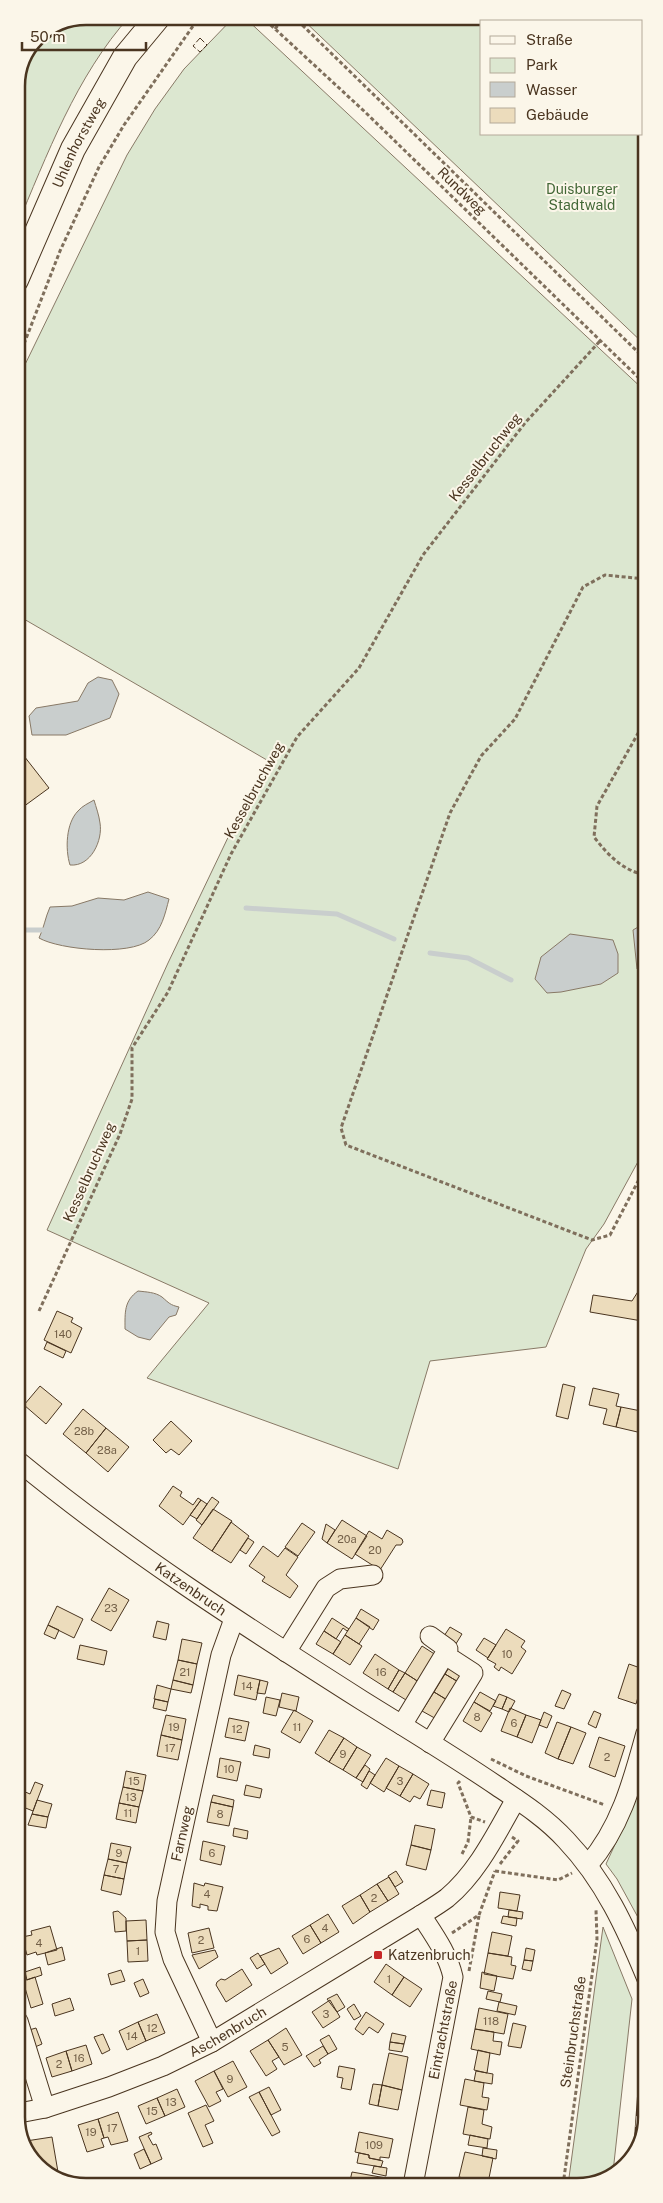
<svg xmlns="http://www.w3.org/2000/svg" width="663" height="2203" font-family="'Public Sans',sans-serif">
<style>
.green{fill:#dce7d0;stroke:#887966}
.water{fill:#c9cecd;stroke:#887966}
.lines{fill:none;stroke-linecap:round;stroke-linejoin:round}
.stream{stroke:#c9cecd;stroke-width:5}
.building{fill:#ecdcbc;stroke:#4a3520}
.minor-casing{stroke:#4a3520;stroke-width:21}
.major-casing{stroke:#4a3520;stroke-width:26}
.path{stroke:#7f6f5c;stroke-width:3;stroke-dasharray:4 2.5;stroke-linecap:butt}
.minor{stroke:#fbf6e9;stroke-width:19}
.major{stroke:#fbf6e9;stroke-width:24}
.rail-casing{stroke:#4a3520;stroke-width:5.5}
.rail{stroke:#fbf6e9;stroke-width:4;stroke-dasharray:11;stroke-linecap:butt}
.fence{stroke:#4a3520;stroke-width:1;stroke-dasharray:6 2.5;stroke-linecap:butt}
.poi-dot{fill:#c62828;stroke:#fbf6e9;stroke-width:2}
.labels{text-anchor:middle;stroke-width:4;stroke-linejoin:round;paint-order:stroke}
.number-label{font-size:11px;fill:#725f47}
.street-label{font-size:14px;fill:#4a3520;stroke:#fbf6e9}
.park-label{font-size:14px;fill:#436837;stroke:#fbf6e9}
.poi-label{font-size:14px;fill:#4a3520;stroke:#fbf6e9;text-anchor:start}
.rim{fill:none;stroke:#4a3520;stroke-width:2.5}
</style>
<rect width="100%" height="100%" fill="#fbf6e9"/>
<path class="green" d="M86 16H130C76 76 47 155 16 228V86L37 37Z
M235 16H243L645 391 646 1147 604 1224 586 1249 546 1347 430 1361 398 1469 147 1378 209 1303 47 1230 168 963 233 827 272 763 17 615V381L127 155 155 109 184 69Z
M299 16H582L593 21H482V134H642V64L644 68 645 345Z
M646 1752V1932L617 1879 606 1864 629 1814Z
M603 1927 632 1999 613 2172 595 2184 568 2185Z"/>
<path class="water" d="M98 677 112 680 119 694 110 718 66 735H32L29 716 36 708 78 701 88 683Z
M94 800C96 807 99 815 100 823 103 840 91 867 70 865 65 849 66 823 78 811 82 806 89 803 94 800Z
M148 892 169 899C165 914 162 930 149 940 130 956 60 950 39 938 44 928 45 918 50 907L72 906 98 898 124 900Z
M645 923V975L637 969 633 930Z
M570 934 613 940 618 954V973L601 984 561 992 547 993 535 979 541 957Z
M138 1291C146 1292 155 1292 162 1297 169 1303 170 1305 179 1307L176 1315 169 1317 150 1340 138 1337 125 1329C125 1312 124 1301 138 1291Z"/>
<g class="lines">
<path class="stream" d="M246 908 337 914 394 939
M17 930H43
M430 953 468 958 511 980"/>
</g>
<path class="building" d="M24 756 49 788 23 807 17 798V760Z
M646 1279V1316L642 1321 590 1312 593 1295 632 1301Z
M57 1311 73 1318 71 1322 82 1328 71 1353 44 1340Z
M47 1342 66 1351 63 1358 44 1349Z
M563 1384 575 1387 568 1419 556 1416Z
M40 1386 62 1404 46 1424 24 1405Z
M593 1388 619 1394 616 1406 621 1407 616 1427 603 1424 607 1409 589 1405Z
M621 1407 646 1412V1434L616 1427Z
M83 1409 106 1428 86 1453 63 1434Z
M171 1421 192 1441 179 1455 171 1449 166 1453 153 1440Z
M106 1428 129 1447 108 1472 86 1453Z
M173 1486 182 1492 180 1496 193 1505 198 1498 201 1500 183 1525 159 1506Z
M212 1497 219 1502 202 1525 196 1520Z
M201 1500 207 1504 197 1519 190 1515Z
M213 1509 232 1521 212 1551 193 1538Z
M342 1520 367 1536 352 1559 327 1543Z
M231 1522 249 1536 231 1563 212 1551Z
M302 1523 315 1532 298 1556 285 1547Z
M326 1524 335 1530 327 1543 322 1539Z
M387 1530 402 1539 403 1542 401 1545H396L380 1570 355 1554 369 1531 382 1539Z
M248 1538 254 1542 246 1554 240 1550Z
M263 1546 278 1557 285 1548 298 1557 286 1575 298 1586 290 1598 262 1581 265 1577 249 1566Z
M109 1588 129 1600 111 1631 91 1620Z
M57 1606 83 1619 74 1638 48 1625Z
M361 1609 379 1620 373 1630 356 1618Z
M332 1618 349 1629 347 1631 343 1628 336 1639 324 1631Z
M356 1618 370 1627 359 1644 345 1635Z
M157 1621 169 1624 166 1640 153 1637Z
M48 1625 59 1630 55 1639 44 1634Z
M450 1627 462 1634 454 1647 442 1639Z
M506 1629 525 1641 521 1647 526 1651 512 1674 501 1667 499 1671 494 1667 496 1664 487 1659Z
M324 1631 341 1642 333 1654 316 1644Z
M345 1635 362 1646 350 1665 333 1654Z
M484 1638 496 1645 488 1658 476 1650Z
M182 1639 202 1643 197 1664 178 1660Z
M80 1645 107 1651 104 1665 77 1659Z
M422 1646 439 1657 422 1684 405 1673Z
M375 1654 399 1670 388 1689 363 1673Z
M178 1660 197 1664 193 1685 173 1680Z
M629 1664 646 1670 636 1704 618 1698Z
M450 1666 468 1677 460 1683 445 1674Z
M399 1670 405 1673 393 1692 388 1689Z
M405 1673 422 1684 411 1703 393 1692Z
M445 1674 460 1683 449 1701 434 1692Z
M238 1675 260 1680 256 1700 234 1695Z
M173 1680 193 1685 191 1693 171 1689Z
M260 1680 268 1682 265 1694 257 1693Z
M157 1685 171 1689 168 1702 154 1699Z
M562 1690 571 1694 564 1709 555 1706Z
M434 1692 452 1703 440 1721 422 1711Z
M480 1692 496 1701 490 1711 474 1702Z
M282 1693 299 1697 296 1711 279 1707Z
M499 1694 507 1697 502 1709 493 1706Z
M266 1697 280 1700 276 1716 263 1713Z
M507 1697 515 1701 509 1712 502 1709Z
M155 1699 168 1702 166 1711 153 1708Z
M474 1702 492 1713 481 1732 463 1721Z
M510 1708 526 1715 517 1737 501 1731Z
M294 1710 313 1721 300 1743 281 1732Z
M594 1711 601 1714 596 1728 588 1724Z
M544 1712 552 1716 547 1728 539 1725Z
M166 1715 186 1719 182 1740 161 1735Z
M526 1715 541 1720 532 1743 517 1737Z
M229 1718 249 1722 245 1741 225 1737Z
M557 1722 571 1727 558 1759 545 1753Z
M571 1727 586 1733 573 1764 558 1759Z
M329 1730 344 1738 329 1762 315 1753Z
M161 1735 182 1740 178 1760 157 1756Z
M599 1737 625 1746 615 1777 589 1767Z
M344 1738 357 1747 343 1770 329 1762Z
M255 1745 270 1749 269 1758 253 1755Z
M357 1747 371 1755 356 1778 343 1770Z
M220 1758 241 1762 237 1781 217 1777Z
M386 1758 399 1766 384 1792 370 1783Z
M365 1765 370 1769 363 1782 356 1778Z
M399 1766 413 1774 400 1796 386 1788Z
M126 1771 146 1775 143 1791 123 1787Z
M369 1771 375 1775 367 1789 361 1785Z
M413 1774 429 1784 420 1799 414 1796 410 1802 400 1796Z
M35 1782 43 1785 33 1811 18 1805V1803L23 1791 30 1794Z
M246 1785 262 1789 260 1798 244 1795Z
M123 1787 143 1791 139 1807 119 1803Z
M431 1790 445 1793 442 1808 427 1805Z
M213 1795 234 1800 233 1807 211 1802Z
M37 1800 52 1804 48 1817 32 1814Z
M211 1802 233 1807 229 1826 207 1822Z
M119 1803 139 1807 136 1823 116 1819Z
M32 1814 48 1817 46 1828 28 1825Z
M415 1825 435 1829 431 1850 411 1845Z
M234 1828 248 1831 247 1839 233 1836Z
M203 1841 225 1846 221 1865 200 1860Z
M111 1843 131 1847 127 1863 108 1859Z
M411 1845 431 1850 426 1870 406 1865Z
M108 1859 127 1863 124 1879 104 1875Z
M396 1871 403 1882 395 1887 388 1876Z
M104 1875 124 1879 121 1895 101 1890Z
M389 1877 399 1894 388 1901 377 1884Z
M194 1883 204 1886 205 1883 223 1887 217 1911 208 1910V1906L200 1904V1908L192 1906Z
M377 1884 388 1901 370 1912 360 1895Z
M500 1892 520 1895 517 1911 498 1908Z
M360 1895 370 1912 353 1924 342 1906Z
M509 1910 523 1912 522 1919 508 1917Z
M118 1911 126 1918V1931L115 1932 113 1912Z
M328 1914 339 1932 321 1943 310 1925Z
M503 1916 517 1918 516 1926 501 1923Z
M146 1920 147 1940 127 1941 126 1921Z
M310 1925 321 1943 303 1954 292 1936Z
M50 1926 57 1950 37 1955 36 1952 27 1955 22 1937 32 1935 31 1931Z
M209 1928 214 1948 192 1953 188 1933Z
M492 1932 512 1936 508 1956 488 1953Z
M147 1940 148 1961 128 1962 127 1941Z
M62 1947 65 1960 48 1965 45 1953Z
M279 1948 288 1963 271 1974 260 1956Z
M526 1948 535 1950 533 1961 524 1960Z
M215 1950 218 1957 199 1969 192 1955Z
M258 1953 265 1964 257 1969 250 1958Z
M488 1953 512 1957 511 1965 516 1966 513 1979 484 1974Z
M524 1960 533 1961 531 1971 522 1969Z
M386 1964 404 1977 392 1995 374 1982Z
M40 1967 42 1975 27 1980 25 1972Z
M242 1969 252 1985 226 2002 216 1985 217 1982 221 1979 225 1980Z
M121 1970 125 1981 111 1985 108 1974Z
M482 1972 497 1976 494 1991 480 1988Z
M35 1977 43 2004 31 2008 23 1981Z
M404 1977 422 1989 410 2007 392 1995Z
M143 1979 149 1993 140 1997 134 1983Z
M488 1991 502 1994 500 2002 486 1999Z
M337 1994 345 2007 337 2012 327 1999Z
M70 1998 74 2010 55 2016 52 2004Z
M330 2000 340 2017 323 2028 312 2012Z
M499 2002 517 2006 515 2015 497 2011Z
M354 2004 361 2016 354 2020 347 2009Z
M479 2008 508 2014 504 2034 475 2029Z
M366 2012 384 2024 378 2033 369 2027 363 2035 355 2029Z
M157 2014 165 2033 146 2041 138 2022Z
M138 2022 146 2041 127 2050 119 2031Z
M513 2023 526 2026 521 2048 508 2046Z
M36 2028 42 2044 35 2047 29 2030Z
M286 2028 302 2055 284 2065 268 2040Z
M475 2029 494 2032 493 2041 502 2042 500 2055 471 2049Z
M392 2033 406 2036 404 2044 390 2042Z
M103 2034 110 2050 102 2054 94 2037Z
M329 2035 337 2049 328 2054 320 2040Z
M268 2040 279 2057 272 2061 277 2069 266 2076 250 2051Z
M390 2042 404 2044 402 2052 389 2050Z
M86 2045 92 2064 72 2071 66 2051Z
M323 2046 328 2054 319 2060 321 2063 314 2067 306 2056Z
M478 2050 490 2053 487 2073 474 2070Z
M66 2051 72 2071 52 2077 46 2058Z
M389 2053 408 2057 402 2090 382 2085Z
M233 2061 247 2087 228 2097 214 2071Z
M339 2066 355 2069 351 2090 341 2088 343 2078 337 2077Z
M214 2071 223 2089 216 2092 221 2101 209 2107 195 2081Z
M476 2071 493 2074 492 2084 474 2081Z
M465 2079 484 2083 482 2097 489 2098 487 2110 460 2105Z
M373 2084 382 2085 378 2106 369 2104Z
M382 2085 402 2090 398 2110 378 2106Z
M269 2087 281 2110 271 2115 259 2092Z
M177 2089 185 2107 165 2116 157 2098Z
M259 2092 280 2132 272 2136 249 2097Z
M157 2098 165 2116 146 2124 138 2106Z
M206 2105 214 2121 205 2125 213 2143 203 2147 188 2113Z
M468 2107 484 2110 482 2124 492 2127 490 2139 463 2134Z
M118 2112 128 2141 111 2145 108 2137 104 2138 98 2119Z
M98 2119 104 2138 101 2139 104 2147 87 2152 78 2125Z
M151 2132 152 2134 148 2136 153 2145 156 2144 162 2159 151 2164 139 2137Z
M359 2132 393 2139 389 2158 380 2157V2160L369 2158V2155L355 2152Z
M470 2135 488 2139 487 2148 468 2145Z
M52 2137 58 2172 50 2174 40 2170 28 2149 26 2141Z
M483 2148 497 2150 496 2159 482 2156Z
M144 2149 151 2164 140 2169 134 2154Z
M465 2152 493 2158 488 2183 459 2177Z
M359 2153 369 2155V2158L383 2161 381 2167 357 2163Z
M374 2166 387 2168 386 2176 372 2173Z
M352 2172 386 2178 384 2185H349Z
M462 2178 488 2183 487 2185H461Z"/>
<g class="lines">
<g class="minor-casing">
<g id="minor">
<path id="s1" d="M18 1461C126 1550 245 1626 363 1701 408 1729 453 1756 497 1786 521 1802 546 1818 566 1840 604 1880 626 1928 647 1979"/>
<path d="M286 1652 326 1588 340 1579 373 1575"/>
<path d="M402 1725 448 1649 430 1636"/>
<path d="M430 1743 473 1673 453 1660"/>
<path d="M588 1865C621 1827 633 1780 646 1733"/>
<path d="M18 2021 45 2108"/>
<path id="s2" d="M212 2042 173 1959 165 1932 167 1901 221 1655 234 1619"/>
<path id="s3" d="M19 2113 45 2108 109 2087 163 2066 212 2042 421 1915C429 1910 439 1904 447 1898 478 1872 496 1834 516 1799"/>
<path id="s4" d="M413 2185 453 1977C448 1954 434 1935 421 1915"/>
</g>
</g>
<g class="major-casing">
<g id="major">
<path id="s5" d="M16 280 73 149 125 57 159 16"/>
</g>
</g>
<path class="path" d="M261 16 364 111 645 384
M293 16 645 359
M275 29 285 16
M17 362 60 251 99 167 124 125 200 16
M645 579 605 575 583 587 515 719 481 756 450 813 341 1128 346 1145 592 1240 610 1235 646 1166
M645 721 597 806 594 837C608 855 622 870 645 875
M39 1311 120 1134 132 1099V1048L168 992 231 854 297 737 359 668 423 555 525 423 600 341
M491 1759 526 1776 605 1805
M460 1781 458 1783 471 1817 485 1822
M462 1854 468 1842 471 1817
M500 1864 518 1841 512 1837
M495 1871 558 1880 572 1873
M452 1933 479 1915 495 1871
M469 1971 479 1916
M563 2185 597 1939 596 1910"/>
<use href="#minor" class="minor"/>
<use href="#major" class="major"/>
<g class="rail-casing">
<path id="rail" d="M636 2149 640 2093 647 2052"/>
</g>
<use href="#rail" class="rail"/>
<path class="fence" d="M200 38 207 45 200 52 193 46Z"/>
</g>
<rect class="poi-dot" x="373" y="1950" width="10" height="10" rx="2.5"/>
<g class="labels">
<g class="number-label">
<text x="63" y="1338">140</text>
<text x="84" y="1435">28b</text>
<text x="107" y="1454">28a</text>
<text x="347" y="1543">20a</text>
<text x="375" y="1554">20</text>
<text x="111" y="1612">23</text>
<text x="507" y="1658">10</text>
<text x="185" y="1676">21</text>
<text x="381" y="1676">16</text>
<text x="247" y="1690">14</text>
<text x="477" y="1721">8</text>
<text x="514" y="1727">6</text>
<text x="174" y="1731">19</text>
<text x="297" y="1731">11</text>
<text x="237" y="1733">12</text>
<text x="170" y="1752">17</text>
<text x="343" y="1758">9</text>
<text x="607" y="1761">2</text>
<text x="229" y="1773">10</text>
<text x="134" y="1785">15</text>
<text x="400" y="1785">3</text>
<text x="131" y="1801">13</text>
<text x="128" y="1817">11</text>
<text x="220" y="1818">8</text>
<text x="119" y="1857">9</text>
<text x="212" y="1857">6</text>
<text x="116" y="1873">7</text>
<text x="207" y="1898">4</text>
<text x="374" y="1902">2</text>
<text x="325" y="1932">4</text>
<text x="307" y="1943">6</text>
<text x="201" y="1944">2</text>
<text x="39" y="1947">4</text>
<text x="138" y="1955">1</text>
<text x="389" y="1983">1</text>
<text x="326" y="2018">3</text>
<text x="491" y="2025">118</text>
<text x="152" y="2032">12</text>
<text x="132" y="2040">14</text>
<text x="285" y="2051">5</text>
<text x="79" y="2062">16</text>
<text x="59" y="2068">2</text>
<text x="230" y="2083">9</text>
<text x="171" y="2106">13</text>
<text x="152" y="2115">15</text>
<text x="112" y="2132">17</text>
<text x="91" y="2136">19</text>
<text x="374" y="2149">109</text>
</g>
<g class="street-label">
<text dy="5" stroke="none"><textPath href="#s5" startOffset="151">Uhlenhorstweg</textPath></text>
<text transform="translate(462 191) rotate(44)" y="5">Rundweg</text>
<text transform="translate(485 457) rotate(-52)" y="5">Kesselbruchweg</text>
<text transform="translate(254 790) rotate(-61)" y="5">Kesselbruchweg</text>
<text transform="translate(89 1172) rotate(-66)" y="5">Kesselbruchweg</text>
<text dy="5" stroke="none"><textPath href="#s1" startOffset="215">Katzenbruch</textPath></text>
<text dy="5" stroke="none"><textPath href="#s2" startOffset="220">Farnweg</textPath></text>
<text dy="5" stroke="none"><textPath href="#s3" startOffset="225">Aschenbruch</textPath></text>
<text dy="5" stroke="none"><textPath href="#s4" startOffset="158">Eintrachtstraße</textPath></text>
<text transform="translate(573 2032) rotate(-82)" y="5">Steinbruchstraße</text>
</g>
<g class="park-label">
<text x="582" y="194">Duisburger<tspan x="582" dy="16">Stadtwald</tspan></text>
</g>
<g class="poi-label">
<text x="388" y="1960">Katzenbruch</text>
</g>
</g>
<path d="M0 0H663V2203H0ZM86 25H577A61 61 0 0 1 638 86V2117A61 61 0 0 1 577 2178H86A61 61 0 0 1 25 2117V86A61 61 0 0 1 86 25Z" fill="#fbf6e9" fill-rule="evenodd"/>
<path class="rim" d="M86 25H577A61 61 0 0 1 638 86V2117A61 61 0 0 1 577 2178H86A61 61 0 0 1 25 2117V86A61 61 0 0 1 86 25Z"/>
<rect x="480" y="20" width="162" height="115" fill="#fbf6e9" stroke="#b4a999"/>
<rect x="490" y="36" width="25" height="8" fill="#fbf6e9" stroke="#b4a999"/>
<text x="526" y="45" font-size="15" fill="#4a3520">Straße</text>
<rect x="490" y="58" width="25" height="15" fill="#dce7d0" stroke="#b4a999"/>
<text x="526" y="70" font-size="15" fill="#4a3520">Park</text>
<rect x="490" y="82" width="25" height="15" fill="#c9cecd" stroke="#b4a999"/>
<text x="526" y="95" font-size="15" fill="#4a3520">Wasser</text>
<rect x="490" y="108" width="25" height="15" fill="#ecdcbc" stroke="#b4a999"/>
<text x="526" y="120" font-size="15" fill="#4a3520">Gebäude</text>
<path d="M22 42v8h124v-8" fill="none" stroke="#4a3520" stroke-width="2.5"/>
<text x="30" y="42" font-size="15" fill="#4a3520" stroke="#fbf6e9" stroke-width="4" paint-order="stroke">50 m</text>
</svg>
